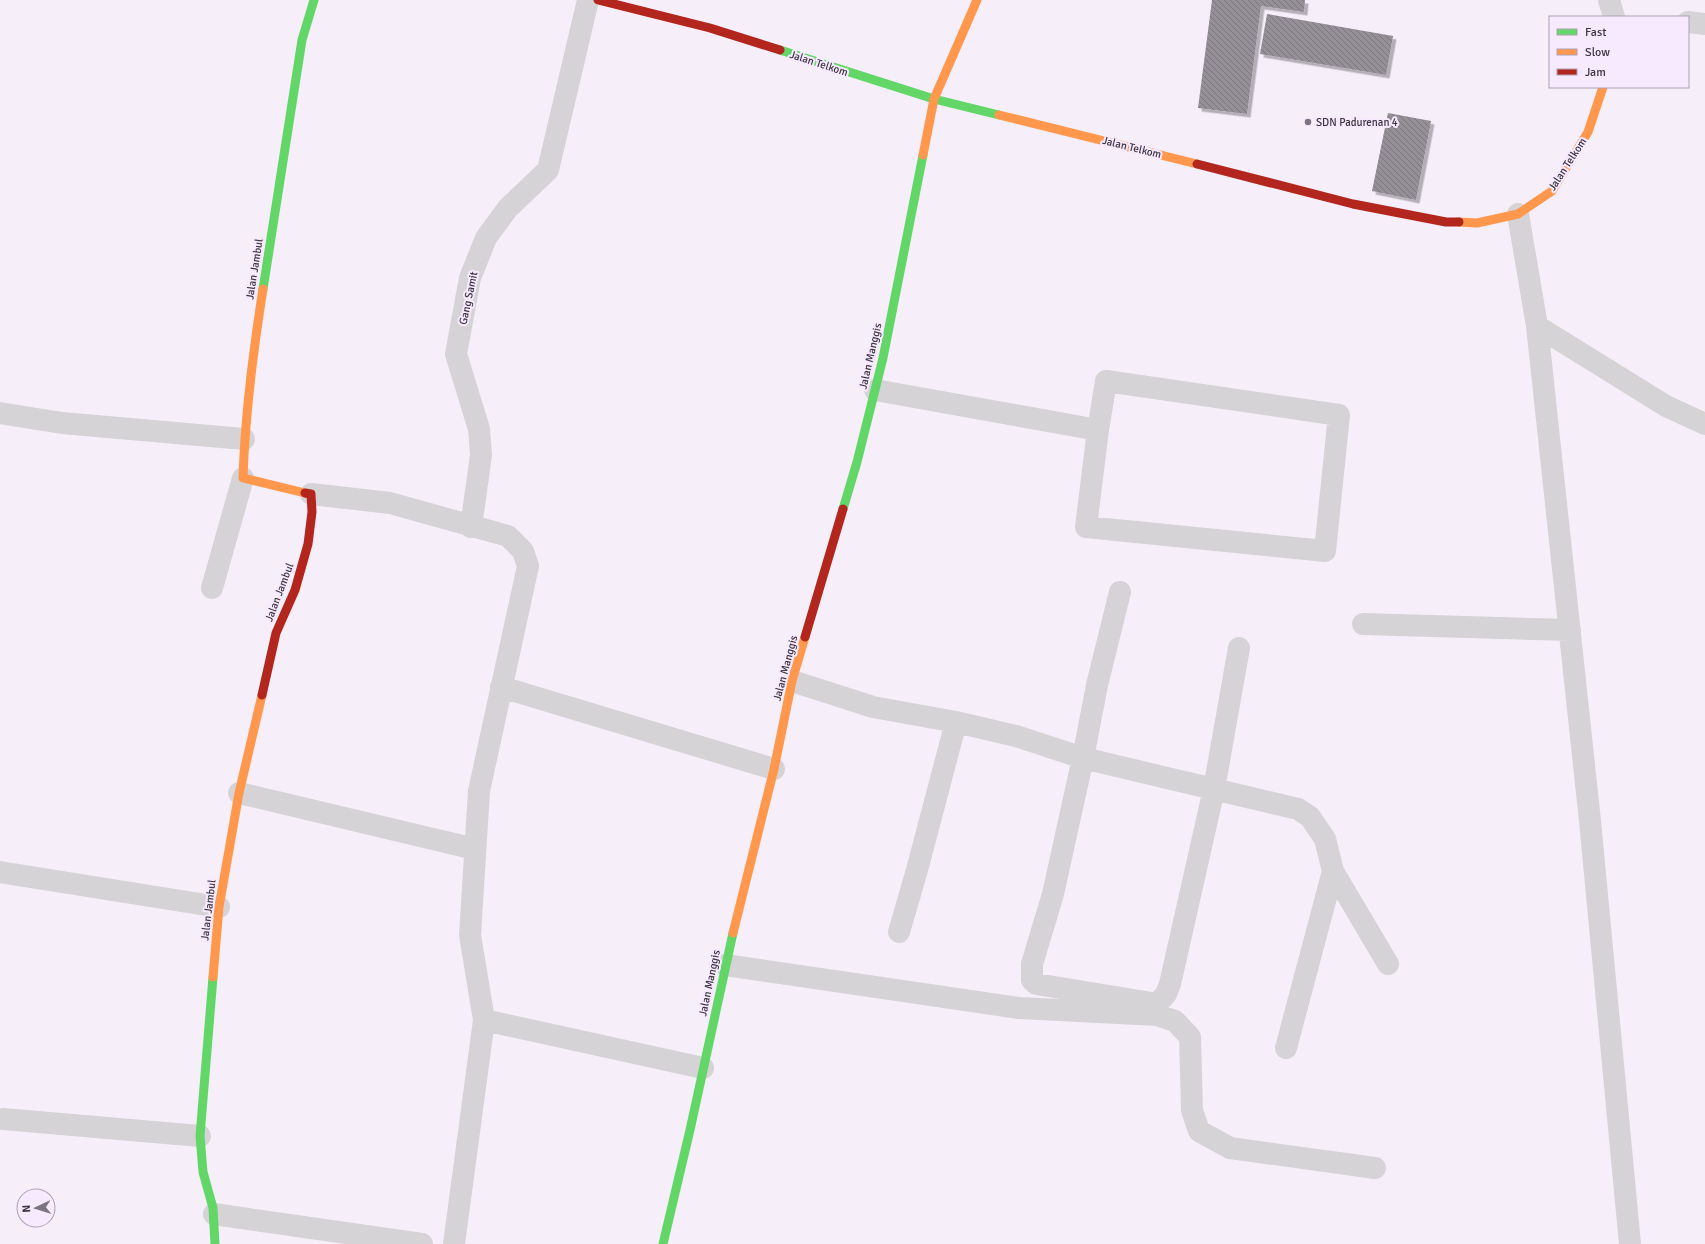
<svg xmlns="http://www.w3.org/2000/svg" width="1705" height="1244" font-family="Signika,sans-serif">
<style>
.building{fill:url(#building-back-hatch);filter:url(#shadow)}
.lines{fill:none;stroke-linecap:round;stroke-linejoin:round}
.street{stroke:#d6d3d6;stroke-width:22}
.fast{stroke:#63d668;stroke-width:9}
.slow{stroke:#ff974d;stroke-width:9}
.jam{stroke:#b3261e;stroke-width:9}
.poi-dot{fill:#7c7580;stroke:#f7eaff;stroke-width:1.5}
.labels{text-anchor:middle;stroke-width:4;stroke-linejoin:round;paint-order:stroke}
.street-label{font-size:11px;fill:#3b343e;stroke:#f7eaff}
.poi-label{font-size:11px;fill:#3b343e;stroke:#f7eaff;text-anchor:start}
</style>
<defs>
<pattern id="building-back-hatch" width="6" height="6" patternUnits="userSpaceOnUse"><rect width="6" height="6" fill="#958f98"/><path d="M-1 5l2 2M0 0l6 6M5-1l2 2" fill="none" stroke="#7b767d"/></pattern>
<filter id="shadow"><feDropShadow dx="3.5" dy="3.5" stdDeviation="0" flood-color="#0004"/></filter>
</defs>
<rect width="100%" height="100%" fill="#f6effa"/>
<path class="building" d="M1212 0H1305L1304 12 1261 6 1247 114 1198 108Z
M1267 14 1393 36 1386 75 1260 54Z
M1388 113 1431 121 1416 200 1372 191Z"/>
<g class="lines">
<path class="street" d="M1609 0 1614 17
M1688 22 1705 24
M1518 214 1537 326 1590 821 1630 1244
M1537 326 1666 406 1705 424
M1106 381 1339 415 1325 551 1086 527 1098 430Z
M875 390 1098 430
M0 413 62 423 244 439
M311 494 390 503 508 536 523 551 528 566 479 791 470 935 484 1020 454 1244
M471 527 481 455 479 429 456 354 470 278 486 238 508 208 548 170 588 0
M212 588 243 478
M1120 592 1097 685 1083 758 1053 894 1032 964V980L1036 984 1152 1003H1158L1166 994 1170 984 1214 789 1239 648
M1363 624 1570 630
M792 681 873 707 956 722 1016 736 1083 758 1298 809 1310 817 1325 839 1333 871 1286 1048
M501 687 774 769
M239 793 475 849
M1333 871 1388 964
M0 872 219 907
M899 932 917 870 956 722
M725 965 1019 1008 1157 1015 1175 1021 1190 1037 1192 1110 1199 1131 1230 1148 1375 1168
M484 1020 703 1068
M3 1119 200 1136
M214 1214 422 1244"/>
<path class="fast" d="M780 50 934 99 999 115
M263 289 302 40 314 0
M843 509 857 462 883 358 923 155
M213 977 200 1136 203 1172 213 1208 215 1244
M663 1244 690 1130 733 933"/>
<path class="slow" d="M999 115 1197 164
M923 155 934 99 977 0
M1459 222 1477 223 1518 214 1552 191 1588 132 1603 87
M263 289C253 352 245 414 243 478L305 493
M733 933 774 769 792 681 805 637
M213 977 219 907 239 793 262 695"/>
<path class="jam" d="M598 0 710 28 780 50
M1197 164 1353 204 1446 222H1459
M805 637 843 509
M262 695 276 633 295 590 308 544 312 512 311 494 305 493"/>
</g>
<circle class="poi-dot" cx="1308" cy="122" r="4"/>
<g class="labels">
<g class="street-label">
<text transform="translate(819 63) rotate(18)" y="4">Jalan Telkom</text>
<text transform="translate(1132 147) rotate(14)" y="4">Jalan Telkom</text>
<text transform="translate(1567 164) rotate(-57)" y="4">Jalan Telkom</text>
<text transform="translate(254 269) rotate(-81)" y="4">Jalan Jambul</text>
<text transform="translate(468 298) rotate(-78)" y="4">Gang Samit</text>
<text transform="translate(870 356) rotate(-77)" y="4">Jalan Manggis</text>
<text transform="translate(279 592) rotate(-69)" y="4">Jalan Jambul</text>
<text transform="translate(785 668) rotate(-75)" y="4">Jalan Manggis</text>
<text transform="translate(208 910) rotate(-83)" y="4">Jalan Jambul</text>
<text transform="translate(709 983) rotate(-78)" y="4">Jalan Manggis</text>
</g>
<g class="poi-label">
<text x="1316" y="126">SDN Padurenan 4</text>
</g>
</g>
<rect x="1549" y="16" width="140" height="72" fill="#f7eaff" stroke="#aca1b2"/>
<rect x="1557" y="29" width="20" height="6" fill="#63d668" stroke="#aca1b2"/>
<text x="1585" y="36" font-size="12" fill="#3b343e">Fast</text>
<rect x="1557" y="49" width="20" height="6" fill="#ff974d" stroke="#aca1b2"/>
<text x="1585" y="56" font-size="12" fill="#3b343e">Slow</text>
<rect x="1557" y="69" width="20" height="6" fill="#b3261e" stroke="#aca1b2"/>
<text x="1585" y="76" font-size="12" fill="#3b343e">Jam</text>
<g transform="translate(36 1208) rotate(266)"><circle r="19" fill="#f7eaff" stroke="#aca1b2"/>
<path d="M0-3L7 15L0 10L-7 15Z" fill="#7c7580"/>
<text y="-6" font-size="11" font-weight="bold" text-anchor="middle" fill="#3b343e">N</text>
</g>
</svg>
